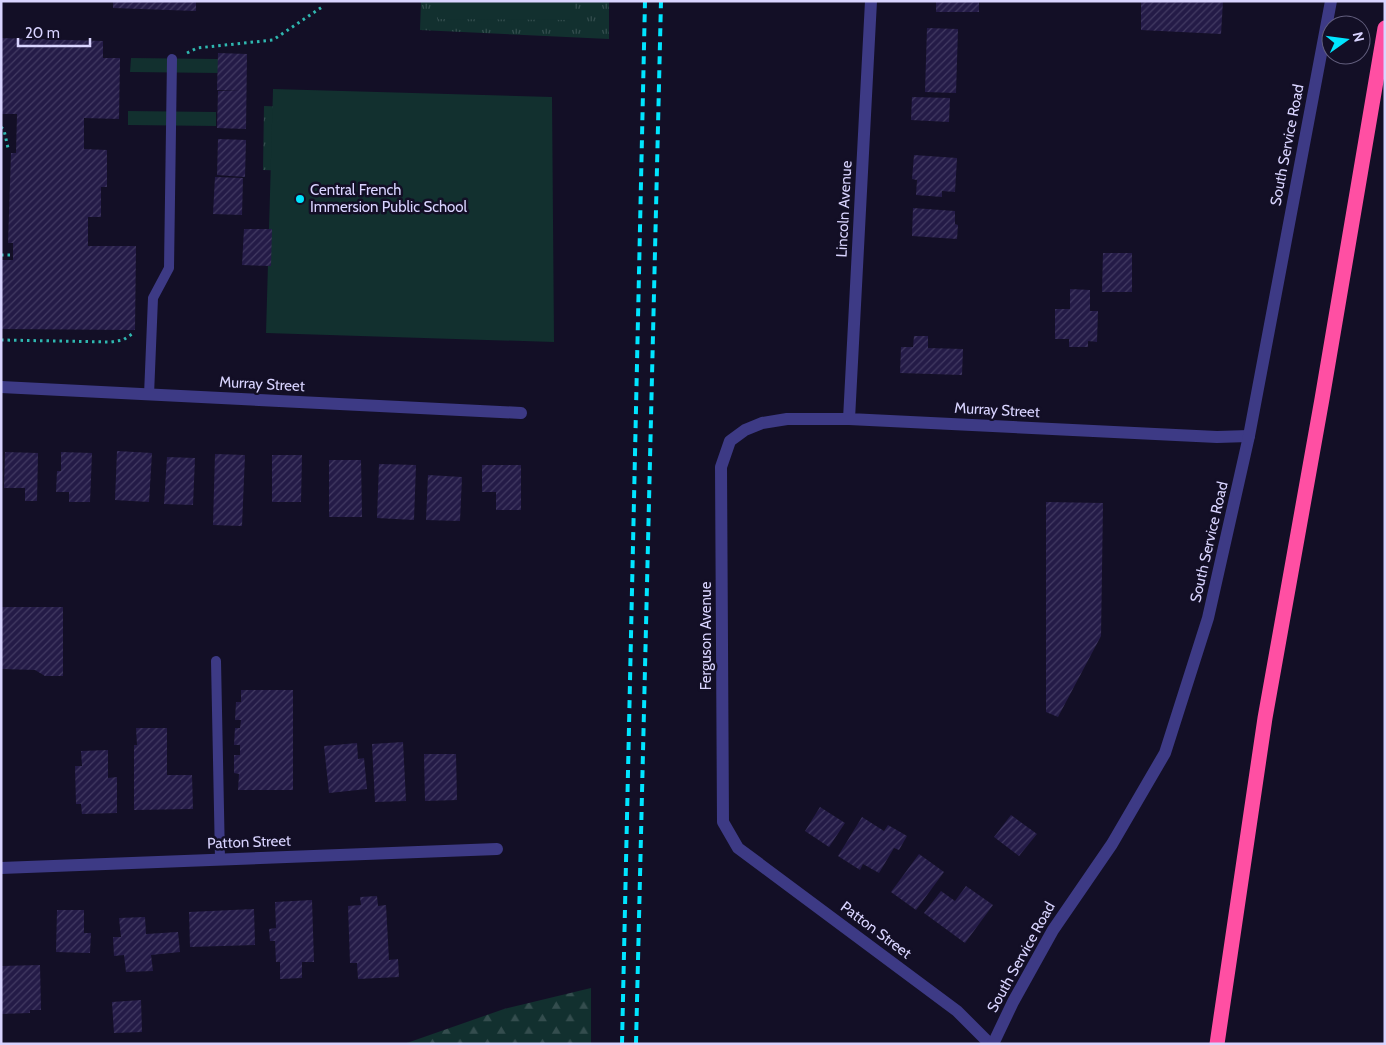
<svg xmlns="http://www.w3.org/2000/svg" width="1386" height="1045" font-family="Cabin,sans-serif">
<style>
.forest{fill:url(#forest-firs)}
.park{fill:url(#park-tufts)}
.pitch{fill:#12302f}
.building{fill:url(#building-hatch)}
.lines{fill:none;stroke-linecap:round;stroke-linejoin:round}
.path{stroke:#2fb8b0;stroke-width:3;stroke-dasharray:2.5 4;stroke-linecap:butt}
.service{stroke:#3d3a85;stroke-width:10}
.minor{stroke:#3d3a85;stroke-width:12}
.tertiary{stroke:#3d3a85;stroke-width:12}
.motorway{stroke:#ff4fa3;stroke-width:15}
.rail{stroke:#00e5ff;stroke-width:4;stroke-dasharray:8 6;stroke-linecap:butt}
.poi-dot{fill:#00e5ff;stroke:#130f26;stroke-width:2}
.labels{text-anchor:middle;stroke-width:5;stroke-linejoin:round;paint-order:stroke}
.street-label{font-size:15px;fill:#d9d4ff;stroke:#130f26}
.poi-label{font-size:15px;fill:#d9d4ff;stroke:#130f26;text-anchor:start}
</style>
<defs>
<pattern id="forest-firs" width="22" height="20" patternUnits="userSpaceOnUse" patternTransform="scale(1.25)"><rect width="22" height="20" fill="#12302f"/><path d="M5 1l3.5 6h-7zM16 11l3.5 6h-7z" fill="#344d4e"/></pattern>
<pattern id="park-tufts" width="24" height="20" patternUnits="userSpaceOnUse" patternTransform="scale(1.25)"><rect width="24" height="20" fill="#12302f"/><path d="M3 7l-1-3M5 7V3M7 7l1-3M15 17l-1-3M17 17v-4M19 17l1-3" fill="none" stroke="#344d4e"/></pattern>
<pattern id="building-hatch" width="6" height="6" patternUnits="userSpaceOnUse" patternTransform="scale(1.25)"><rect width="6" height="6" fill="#241b47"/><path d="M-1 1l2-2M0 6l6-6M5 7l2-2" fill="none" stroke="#433b63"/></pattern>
</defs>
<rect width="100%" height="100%" fill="#130f26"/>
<path class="forest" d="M591 988V1044H404L504 1009Z"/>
<path class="park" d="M421 1H609V39L420 30Z
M264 106 289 107 300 171 263 170Z"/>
<path class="pitch" d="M438 1H575V20L438 19Z
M131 58 218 59V73L130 72Z
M273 89 552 97 554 342 266 333Z
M128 111 216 112V126L128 125Z"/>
<path class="building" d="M113 1H196V11L113 8Z
M936 1H979V12H936Z
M1141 1H1223L1221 34 1141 30Z
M927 28 958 29 956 93 925 92Z
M1 38 103 41V58H120L119 119 84 118V149L107 150V187H101V217H88V246H136L135 330 1 329V260H13V243H8L11 153H16L17 114H1Z
M218 53 247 54 246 129 217 128 218 91H240L217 90Z
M912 97 950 98 949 122 911 120Z
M218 139 246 140 245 177 217 175Z
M914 155 957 158 955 192 942 191V197L916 195 917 180 912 179Z
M215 177 243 178 242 215 213 214Z
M913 208 955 211V224L958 225 957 239 912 236Z
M244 229H272L271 266 242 265Z
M1103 253H1132V292H1102Z
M1070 289 1090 290V311H1098L1097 342 1088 341V347H1069V339H1055V309H1070Z
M914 336H928V348L963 349 962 375 900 373 901 347H913Z
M117 451 152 453 149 502 115 500Z
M5 452 38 453 37 501H25V488H4Z
M61 452 92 453 90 502H69V492H56L57 471H61Z
M215 454 245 455 242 526 213 525Z
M272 455H302L301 502H272Z
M167 457 195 458 193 505 164 504Z
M329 460H361L362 517H329Z
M379 464 416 465 414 520 377 518Z
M482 465H521V510H496V492H482Z
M428 475 462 477 460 521 426 520Z
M1046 502 1103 503 1101 636 1058 717 1046 712Z
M1 607H63V676H45L35 670 1 669Z
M241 690H293V790H238L239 774 234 773V755H240V745H234L235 728H240L241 720H235L236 702H241Z
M136 728H167V775H192L193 809 134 810V745H137Z
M403 742 406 801 375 802 372 744Z
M357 743 358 759 364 758 367 789 329 793 324 746Z
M108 750V778L117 777V813L82 814 81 804H76L75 766H82L81 751Z
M424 754H456L457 800 425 801Z
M820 807 845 823 829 847 805 831Z
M1011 815 1037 834 1019 856 994 837Z
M862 817 884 831 888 825 907 836 899 850 894 848 879 873 863 864 860 870 838 856Z
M919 854 944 872 916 910 891 892Z
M966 886 993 905 965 943 924 913 941 891 955 901Z
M377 896 378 906 386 905 389 960 398 959 399 977 358 979 357 963H350L348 906 361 905 360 897Z
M312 900 314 962H302V978L280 979V962H276L275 941H270L269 929 276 928 275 902Z
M254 909 255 945 190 947 189 912Z
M57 910H84V933H91L90 953 56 952Z
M145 917 146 934 178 932 180 952 151 955 153 971 126 972 124 955 114 956 113 937H121L119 918Z
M40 965 41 1010H30V1013L1 1014V966Z
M141 1000 142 1032 114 1033 112 1002Z"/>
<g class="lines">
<path class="path" d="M187 53 197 48 273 40 322 7
M1 127 4 130 8 148
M1 255H14
M1 340 111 342 123 340 132 334"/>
<path class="service" d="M149 395 153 298 169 268 172 59
M216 661 220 859"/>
<path class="minor" d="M1 387 521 413
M849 419 871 1
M1 868 497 849
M990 1044 957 1011 738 848 723 822 721 467 730 441 745 430 762 423 787 419H849L1217 437 1249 436"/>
<path class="tertiary" d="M993 1044 1013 1002 1053 930 1112 844 1165 753 1208 618 1249 436 1331 1"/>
<path class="motorway" d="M1217 1044 1265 718 1322 399 1385 28"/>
<path class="rail" d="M622 1044 645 1
M636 1044 661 1"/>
</g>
<circle class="poi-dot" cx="300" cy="199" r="5"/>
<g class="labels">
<g class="street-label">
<text transform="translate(1287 145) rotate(-79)" y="5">South Service Road</text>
<text transform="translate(844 209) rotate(-87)" y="5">Lincoln Avenue</text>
<text transform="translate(262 384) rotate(3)" y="5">Murray Street</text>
<text transform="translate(997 410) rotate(3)" y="5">Murray Street</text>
<text transform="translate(1209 542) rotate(-77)" y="5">South Service Road</text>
<text transform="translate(706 636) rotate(-90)" y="5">Ferguson Avenue</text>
<text transform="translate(249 842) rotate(-2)" y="5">Patton Street</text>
<text transform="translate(876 930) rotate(37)" y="5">Patton Street</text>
<text transform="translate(1021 957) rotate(-61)" y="5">South Service Road</text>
</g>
<g class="poi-label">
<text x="310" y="195">Central French<tspan x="310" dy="17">Immersion Public School</tspan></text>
</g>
</g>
<rect width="1386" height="1045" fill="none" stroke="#d9d4ff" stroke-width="5"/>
<g transform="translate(1346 40) rotate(76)"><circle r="24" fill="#130f26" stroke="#625e7d"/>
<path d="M0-4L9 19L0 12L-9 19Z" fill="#00e5ff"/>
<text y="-8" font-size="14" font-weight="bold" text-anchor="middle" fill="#d9d4ff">N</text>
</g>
<path d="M18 38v8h72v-8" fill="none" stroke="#d9d4ff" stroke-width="2.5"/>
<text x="25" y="38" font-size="15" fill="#d9d4ff" stroke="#130f26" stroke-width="4" paint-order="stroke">20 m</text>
</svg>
